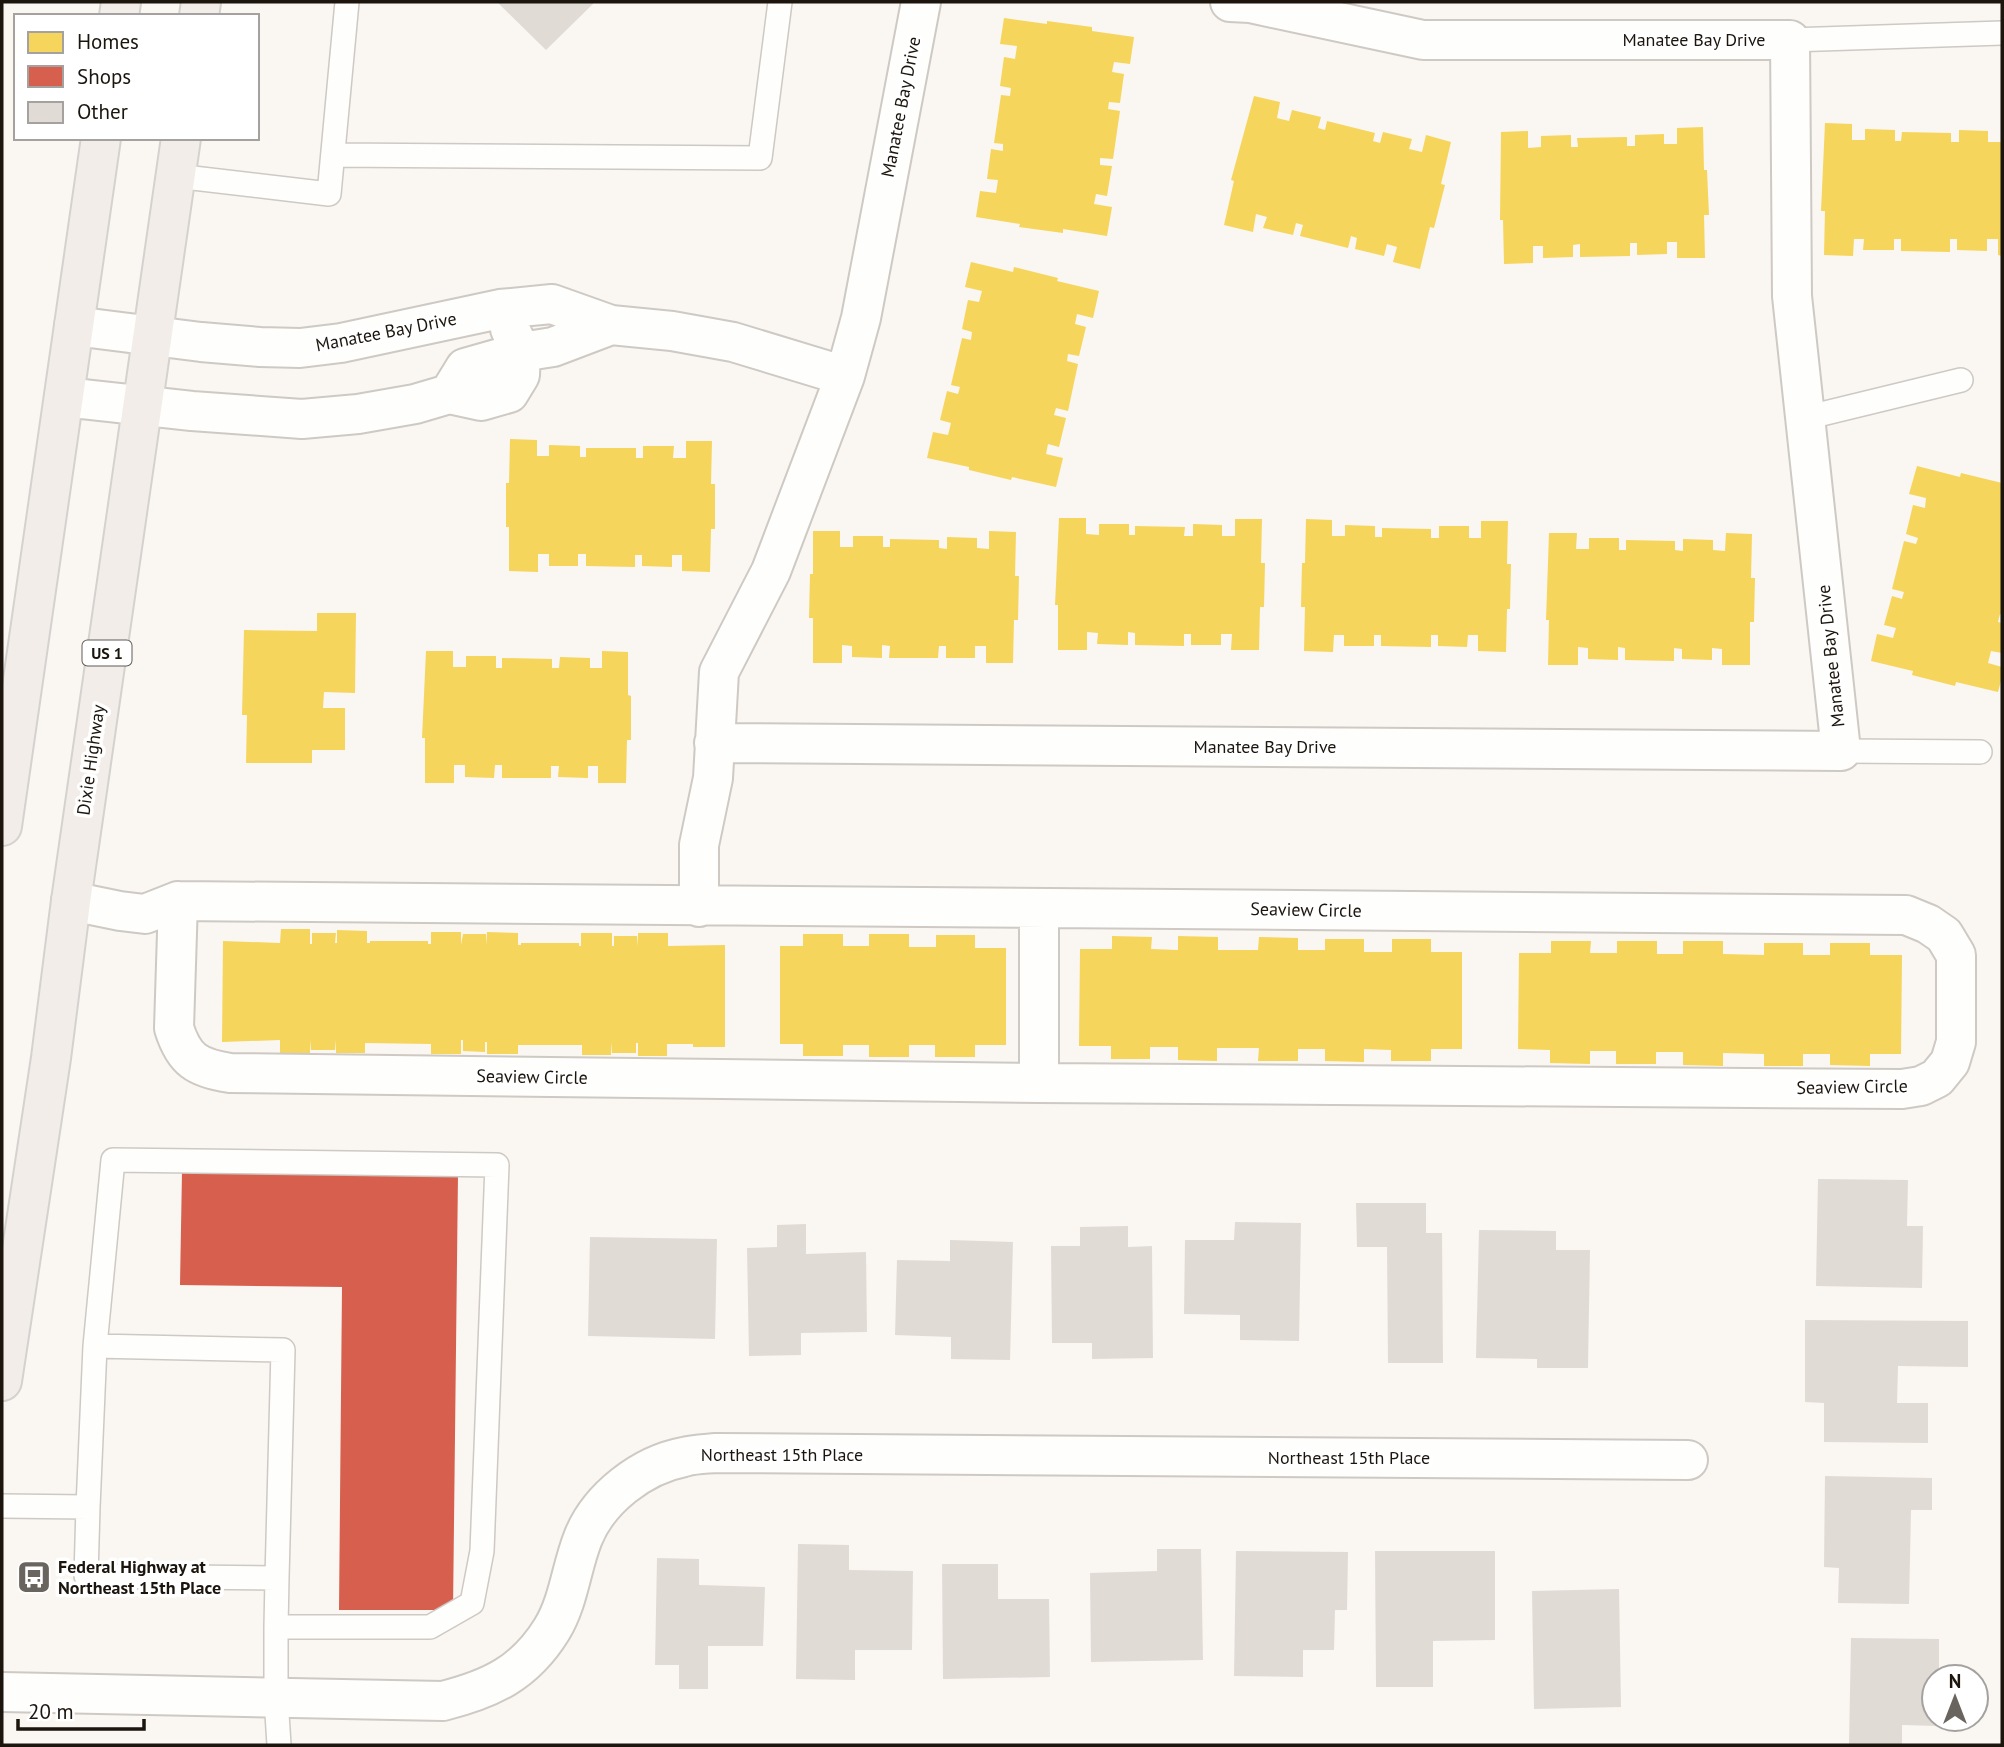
<svg xmlns="http://www.w3.org/2000/svg" width="2004" height="1747" font-family="'PT Sans',sans-serif">
<style>
.homes{fill:#f6d55c}
.shops{fill:#d6604d}
.building{fill:#e1dbd6}
.lines{fill:none;stroke-linecap:round;stroke-linejoin:round}
.service-casing{stroke:#cec9c3;stroke-width:26}
.minor-casing{stroke:#cec9c3;stroke-width:42}
.primary-casing{stroke:#d4d2cf;stroke-width:42}
.service{stroke:#fefefd;stroke-width:23}
.minor{stroke:#fefefd;stroke-width:38}
.primary{stroke:#f3ede9;stroke-width:38}
.labels{text-anchor:middle;stroke-width:7;stroke-linejoin:round;paint-order:stroke}
.shield{fill:#fff;stroke:#5f5b56;stroke-width:2}
.shield-label{font-size:16px;font-weight:bold;fill:#1b150e}
.street-label{font-size:18px;fill:#1b150e;stroke:#fff}
.poi-label{font-size:18px;font-weight:bold;fill:#1b150e;stroke:#fff;text-anchor:start}
</style>
<rect width="100%" height="100%" fill="#faf6f2"/>
<path class="homes" d="M1004 18 1047 24V21L1092 27V31L1134 37 1130 64 1114 62 1112 72 1124 74 1120 103 1109 102 1108 109 1120 111 1113 159 1100 158V165L1112 166 1107 196 1096 194 1094 204 1112 207 1107 236 1063 229V233L1019 227 1020 224 976 217 980 191 996 193 998 180 987 179 991 149 1003 151V144L994 143 1001 95 1010 96 1011 88 1000 86 1004 57 1015 59 1017 46 1000 44Z
M1254 96 1280 102 1277 118 1289 121 1292 110 1321 117 1318 128 1325 130 1327 121 1375 133 1373 141 1380 143 1383 132 1412 139 1409 149 1422 152 1426 135 1451 142 1441 184 1445 185 1434 228 1430 227 1420 269 1393 262 1397 247 1387 244 1384 256 1355 249 1357 238 1351 236 1348 248 1300 236 1303 225 1296 223 1293 235 1263 228 1267 217 1256 214 1253 232 1224 225 1234 181 1231 180Z
M1825 123 1852 124V140H1865V129L1895 130V141H1901L1902 132 1951 133V142H1959V130L1988 131V142H2002V256L1998 255V239H1987V251L1957 250V239H1950V252L1901 251V239H1894V250H1863L1864 239H1854L1853 256 1824 255 1825 211H1821Z
M1703 127 1704 170H1707L1709 215H1704L1705 258H1677V242H1667V254L1637 255V243H1630V256L1580 257V244L1573 245V257L1543 258V246H1533V263L1504 264 1503 220H1500L1501 132 1528 131V148L1541 147V136L1571 135V147H1578L1577 138 1627 137V146H1635V135L1664 134V144H1677V128Z
M971 262 1013 272 1014 267 1058 278 1057 281 1099 291 1093 318 1077 314 1075 324 1086 327 1079 356 1068 354 1067 361 1078 364 1068 411 1056 408 1054 415 1066 418 1059 447 1048 444 1046 454 1063 458 1056 487 1012 477 1011 480 969 470V467L927 458 933 432 948 435 951 423 940 420 947 391 958 394 960 387 951 385 962 338 971 340 972 332 962 329 968 300 979 302 982 291 965 287Z
M510 439 537 440V456H549V445L580 446V457H586V448H636V458H643V446H674L673 458H686V441H712L711 484H715V529H711L710 572 682 571V555H672V567L642 566V555H635V567L586 566V554H578V566H549V554H538V572L509 571V527H506V483H509Z
M1917 466 1960 477 1961 473 2002 483V615L2000 614 1998 622 2002 623V653L1991 651 1988 663 2002 667V677L1998 692 1956 682 1955 686 1912 675 1913 671 1871 661 1877 634 1893 638 1896 628 1884 625 1892 596 1902 599 1904 592 1892 589 1904 541 1916 544 1918 538 1906 534 1913 505 1925 508 1926 498 1909 494Z
M1059 518H1086V534L1099 535V524H1129V535H1135V526L1185 527 1184 536H1193V524L1222 525V536H1235V519H1262L1261 563H1265L1264 607H1260L1259 650H1231L1232 634H1221V645H1191V634H1184V646L1135 645V633L1128 632V645L1097 644 1098 633 1087 632V650H1058V605H1055Z
M1306 519 1332 520V536H1345V525L1375 526V537H1382V528L1431 529V538H1439V526H1469V538H1481V521H1508L1507 564H1511L1510 609H1507L1506 652 1478 651V635H1468L1467 647 1438 646V635H1431V647L1381 646V635H1374V646H1344V635H1334L1333 652 1304 651 1305 607H1301L1302 563H1305Z
M813 531H840V547H853V536H883V547H890V539L939 540V548L947 549V537L977 538V548L989 549V531L1016 532 1015 576H1019L1018 620H1014L1013 663H986V646H975V658H946V646H939L938 658H889L890 646 882 645V658L852 657V646L842 645V663H813V618H809L810 574H813Z
M1549 533H1577L1576 549H1589V538H1619V550H1626V540L1675 541V550L1683 551V539L1713 540V550L1725 551 1726 533 1752 534 1751 578H1755L1754 622H1750V665H1722V649L1712 648V660L1682 659V649L1674 648V661L1625 660V648L1618 647V660L1588 659V648L1578 647V665H1548L1549 620H1546Z
M317 613H356L355 693 324 692 323 708H345V750H312V763H246L247 715H242L244 630 317 631Z
M426 651H453V667H466V656H496V668H502V658L552 659V668H559L560 657 590 658V668H602V651L628 652V695L631 696V740H627L626 783H598V766H588V778L558 777 559 766H551V778H502V765H495L494 778 465 777V765H454V783H425V738H422Z
M281 929H310V944H312V933H336L335 943H337V930L367 931V943H370V941H428V944H431V932H461V945L463 934H486L487 945V932L518 933V945H521V943H579V946H581V933H612V946H614V936H637L638 946V933H668V946L725 945V1047H693V1044H667V1056H638V1043H636V1053H612L611 1042V1055H582V1045H518V1054H487V1042H485V1052L463 1051V1040H461V1054H431V1044L365 1043V1053H336V1040L335 1050H311L310 1040V1054L280 1053V1040L222 1042 223 941 280 943Z
M803 934H843V946H869V934H909V947H936V935H975V948H1006V1045H975V1057H935V1045H909V1057H869V1045H843V1056H803V1044H780V946H803Z
M1112 936 1152 937 1151 949 1178 950V936L1218 937V950H1258L1259 937 1298 938V950H1325V939H1364V952H1392V939H1431V952H1462V1049H1431V1061H1391V1050L1364 1049V1062L1325 1061V1049H1298V1061H1258L1259 1048H1217V1061L1178 1060V1047H1150V1059H1111V1046H1079L1080 949H1112Z
M1551 941H1591L1590 953H1617V941H1657V954H1683V941H1723V954L1764 955V943H1803V955H1830V943H1870V955H1902L1901 1054H1870V1066L1830 1065V1054H1803V1066H1764V1054L1723 1053V1066L1683 1065V1052H1656V1064H1616V1051H1590V1064L1550 1063V1050L1518 1049 1519 953H1551Z"/>
<path class="shops" d="M182 1172 458 1174 453 1610H339L342 1287 180 1285Z"/>
<path class="building" d="M497 2H595L546 50Z
M1818 1179 1908 1180 1907 1226H1923L1922 1288 1816 1286Z
M1356 1203H1426V1233H1442L1443 1363H1388L1387 1247H1357Z
M1235 1222 1301 1223 1299 1341 1240 1340V1315L1184 1314 1185 1240H1234Z
M806 1224V1254L866 1252 867 1332 801 1333V1355L749 1356 747 1248 777 1247V1225Z
M1128 1226V1247L1152 1246 1153 1358 1092 1359V1343H1052L1051 1246H1080V1227Z
M1479 1230 1556 1231V1250H1590L1588 1368H1537V1359L1476 1358Z
M590 1237 717 1239 715 1339 588 1336Z
M950 1240 1013 1242 1010 1360 951 1359V1337L895 1335 897 1260 950 1261Z
M1805 1320 1968 1321V1367L1898 1366 1897 1403H1928V1443L1824 1442V1403L1805 1402Z
M1825 1476 1932 1478V1510H1911L1909 1604 1838 1603 1839 1568 1824 1567Z
M798 1544 849 1545V1570L913 1571 912 1650H855V1680L796 1679Z
M1157 1549H1201L1203 1660 1091 1662 1090 1573 1157 1571Z
M1236 1551 1348 1552 1347 1610H1335L1334 1650H1303V1677L1234 1676Z
M1375 1551H1495V1640L1433 1641V1687H1376Z
M657 1558 699 1559V1585L765 1587 763 1646H708V1689H679V1665H655Z
M942 1564H998V1599H1049L1050 1677 943 1679Z
M1619 1589 1621 1707 1534 1709 1532 1591Z
M1851 1638 1939 1639V1677H1934V1719H1938V1726L1902 1725V1745H1849Z"/>
<g class="lines">
<g class="service-casing">
<path id="service" d="M1790 40 2002 33
M333 155 760 158 780 2
M176 176 329 194 347 2
M1805 418 1961 380
M1841 751 1980 752
M2 1506 88 1507 86 1576 277 1578 283 1350 95 1346 113 1160 497 1165 482 1551 472 1603 430 1627H276V1698L279 1745
M88 1507 95 1346
M276 1627 277 1578"/>
</g>
<g class="minor-casing">
<path id="minor" d="M74 326 201 342 260 347 300 348 341 343 500 309 552 304 611 325 672 331 733 342 845 376
M449 394 465 368 521 352 510 329
M64 397 192 411 302 419 358 414 415 404 449 394 481 401 509 393 520 375 521 352 553 347 611 325
M714 743 1841 751 1792 296 1790 40H1423L1250 3 1230 2
M71 901 120 911 145 914 178 901 1906 915 1928 924 1944 935 1956 955V1042L1950 1062 1937 1078 1921 1086 1902 1089 1039 1083 230 1073C197 1068 184 1060 174 1028L178 901
M699 907V845L713 778 719 672 771 571 845 376 861 318 921 2
M1039 1083V908
M2 1692 443 1701C491 1689 525 1673 552 1629 569 1601 571 1568 583 1538 599 1498 642 1465 684 1457 694 1454 705 1454 716 1453L1688 1460"/>
</g>
<g class="primary-casing">
<path id="primary" d="M119 16 121 2
M199 16 201 2
M2 826 101 138
M2 1381 51 1058 71 901 181 138"/>
</g>
<use href="#service" class="service"/>
<use href="#minor" class="minor"/>
<use href="#primary" class="primary"/>
</g>
<defs>
<g id="bus-square" transform="scale(1.75)"><rect x="-9" y="-9" width="18" height="18" rx="4" fill="#69645e" stroke="#fff"/><path d="M-5-6H5V4H4V6H2V4H-2V6H-4V4H-5ZM-3.5-4V0h7V-4ZM-3.5 1.2v1.5H-2V1.2ZM2 1.2v1.5H3.5V1.2Z" fill="#fff"/></g>
</defs>
<g fill-rule="evenodd">
<use href="#bus-square" x="34" y="1577"/>
</g>
<g class="labels">
<rect class="shield" x="82.5" y="640.5" width="49" height="25" rx="5"/>
<g class="shield-label">
<text x="107" y="659">US 1</text>
</g>
<g class="street-label">
<text x="1694" y="46">Manatee Bay Drive</text>
<text transform="translate(901 107) rotate(-79)" y="6">Manatee Bay Drive</text>
<text transform="translate(386 332) rotate(-11)" y="6">Manatee Bay Drive</text>
<text transform="translate(1831 656) rotate(-96)" y="6">Manatee Bay Drive</text>
<text x="1265" y="753">Manatee Bay Drive</text>
<text transform="translate(91 760) rotate(-82)" y="6">Dixie Highway</text>
<text transform="translate(1306 910) rotate(1)" y="6">Seaview Circle</text>
<text transform="translate(532 1077) rotate(1)" y="6">Seaview Circle</text>
<text transform="translate(1852 1087) rotate(-1)" y="6">Seaview Circle</text>
<text x="782" y="1461">Northeast 15th Place</text>
<text x="1349" y="1464">Northeast 15th Place</text>
</g>
<g class="poi-label">
<text x="58" y="1573">Federal Highway at<tspan x="58" dy="21">Northeast 15th Place</tspan></text>
</g>
</g>
<rect width="2004" height="1747" fill="none" stroke="#1b150e" stroke-width="7"/>
<rect x="14" y="14" width="245" height="126" fill="#ffffff" stroke="#a4a19f" stroke-width="2"/>
<rect x="28" y="32" width="35" height="21" fill="#f6d55c" stroke="#a4a19f" stroke-width="2"/>
<text x="77" y="49" font-size="21" fill="#1b150e">Homes</text>
<rect x="28" y="66" width="35" height="21" fill="#d6604d" stroke="#a4a19f" stroke-width="2"/>
<text x="77" y="84" font-size="21" fill="#1b150e">Shops</text>
<rect x="28" y="102" width="35" height="21" fill="#e1dbd6" stroke="#a4a19f" stroke-width="2"/>
<text x="77" y="119" font-size="21" fill="#1b150e">Other</text>
<g transform="translate(1955 1698)"><circle r="33" fill="#ffffff" stroke="#a4a19f" stroke-width="2"/>
<path d="M0-5L12 26L0 18L-12 26Z" fill="#69645e"/>
<text y="-10" font-size="19" font-weight="bold" text-anchor="middle" fill="#1b150e">N</text>
</g>
<path d="M18 1719v10h126v-10" fill="none" stroke="#1b150e" stroke-width="3.5"/>
<text x="28" y="1719" font-size="21" fill="#1b150e" stroke="#ffffff" stroke-width="5" paint-order="stroke">20 m</text>
</svg>
